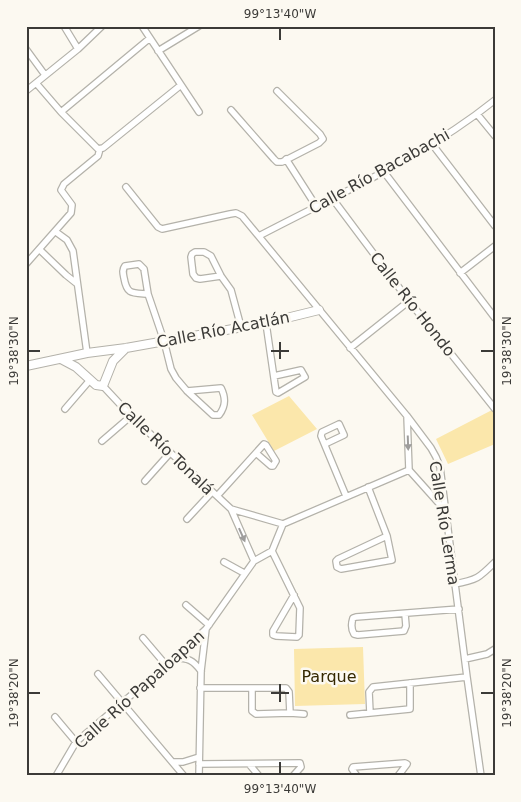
<svg xmlns="http://www.w3.org/2000/svg" width="521" height="802" font-family="'DejaVu Sans',sans-serif">
<style>
.green{fill:#fbe7ab}
.lines{fill:none;stroke-linecap:round;stroke-linejoin:round}
.minor-casing{stroke:#b4b2aa;stroke-width:8}
.tertiary-casing{stroke:#b4b2aa;stroke-width:10}
.minor{stroke:#fff;stroke-width:5.5}
.tertiary{stroke:#fff;stroke-width:8}
.oneway{fill:#9e9d9c}
.ticks{fill:none;stroke:#3c3b38;stroke-width:2}
.labels{text-anchor:middle;stroke-width:5;stroke-linejoin:round;paint-order:stroke}
.street-label{font-size:16px;fill:#3c3b38;stroke:#fcf9f1}
.park-label{font-size:16px;fill:#342801;stroke:#fcf9f1}
.neatline{fill:none;stroke:#3c3b38;stroke-width:2}
.ticks-label{font-size:12px;text-anchor:middle;fill:#3c3b38}
</style>
<rect width="100%" height="100%" fill="#fcf9f1"/>
<path class="green" d="M289 396 317 429 274 451 252 415Z
M492 410 495 413V444L448 464 436 439Z
M363 647 365 704 295 706 294 649Z"/>
<g class="lines">
<g class="minor-casing">
<path id="minor" d="M64 26 78 49
M142 26 199 112
M26 49 45 75
M158 51 199 26
M36 83 61 112 98 149 103 148 181 85
M26 91 78 49 102 26
M231 110 274 159 277 162H282L319 143 323 139 320 134 277 91
M61 112 150 38
M477 114 495 136
M432 144 495 226
M286 159 316 206
M384 172 495 318
M126 187 158 227 162 229 230 214 236 213 242 216 407 416 431 448 436 457 440 467 467 677 481 776
M332 198 409 301 495 409
M56 232 67 240 73 251 87 353
M259 236C339 194 424 157 495 100
M40 250 66 275 76 283
M26 264 71 213 72 205 61 190 64 184 98 156 100 149
M460 273 495 246
M221 276 200 279 196 278 193 274 191 257 192 254 195 252H204L211 256 221 276 231 290 241 327
M148 294C132 293 127 295 124 278 123 273 122 270 125 266L139 264 144 269 148 294 164 341 171 369 176 378 187 391 213 415H219C226 406 226 398 221 388L187 391
M266 323 276 392 278 393 305 377 301 370 274 376
M350 348 409 301
M103 386 131 416 231 509 254 561
M65 409 90 380
M407 416 409 470 443 508
M102 441 131 416
M325 444 344 435 339 424 322 432 321 436 346 496
M145 481 170 453
M368 487 387 536 392 560 341 569 337 567 336 561 338 559 387 536
M217 496 264 444 266 445 276 461 273 466H271L256 453
M231 509 283 524
M187 519 212 492
M272 551 300 608 299 635 297 637 276 636 273 635V631L294 595
M224 562 244 573
M454 584C477 580 479 578 495 562
M186 605 209 625
M405 614 406 626 404 631 358 635 354 634C351 629 351 624 353 618L356 617 459 609
M143 638 166 665
M175 658C188 658 193 660 201 671
M465 659 487 654 495 649
M98 674 184 776
M200 688H286L289 692 290 713
M252 688V711L256 714 290 713 304 714
M370 713 369 692 373 687 467 677
M350 715 410 709V683
M55 717 76 742
M173 762H183L199 757
M199 764 300 763 301 767 293 776
M249 764 259 776
M56 776 76 742 175 658 206 629 254 561 272 551 283 524 409 470
M199 776 201 671 206 629
M357 776 352 769 353 767 405 763 407 764 398 776"/>
</g>
<g class="tertiary-casing">
<path id="tertiary" d="M61 359 76 367 96 385 103 386 113 361 126 348
M26 366 87 353 126 348 266 323 319 310"/>
</g>
<use href="#minor" class="minor"/>
<use href="#tertiary" class="tertiary"/>
</g>
<defs><path id="oneway-solid" d="M-6-.8H1V-3.2L6.5 0L1 3.2V.8H-6Z" transform="scale(1.25)"/></defs>
<g class="oneway">
<use href="#oneway-solid" transform="translate(408 443) rotate(88)"/>
<use href="#oneway-solid" transform="translate(242 535) rotate(66)"/>
</g>
<path class="ticks" d="M280 28V40M280 342V359M28 351H40M271 351H289M481 351H494M280 684V702M28 693H40M271 693H289M481 693H494M280 762V774"/>
<g class="labels">
<g class="street-label">
<text transform="translate(379 171) rotate(-29)" y="6">Calle Río Bacabachi</text>
<text transform="translate(413 304) rotate(52)" y="6">Calle Río Hondo</text>
<text transform="translate(223 329) rotate(-11)" y="6">Calle Río Acatlán</text>
<text transform="translate(166 448) rotate(44)" y="6">Calle Río Tonalá</text>
<text transform="translate(445 523) rotate(81)" y="6">Calle Río Lerma</text>
<text transform="translate(139 689) rotate(-42)" y="6">Calle Río Papaloapan</text>
</g>
<g class="park-label">
<text x="329" y="682">Parque</text>
</g>
</g>
<rect width="521" height="802" fill="none" stroke="#fcf9f1" stroke-width="55"/>
<rect x="28" y="28" width="466" height="746" class="neatline"/>
<g class="ticks-label">
<text x="280" y="18">99°13'40"W</text>
<text transform="translate(14 351) rotate(-90)" y="4">19°38'30"N</text>
<text transform="translate(507 351) rotate(-90)" y="4">19°38'30"N</text>
<text transform="translate(14 693) rotate(-90)" y="4">19°38'20"N</text>
<text transform="translate(507 693) rotate(-90)" y="4">19°38'20"N</text>
<text x="280" y="793">99°13'40"W</text>
</g>
</svg>
